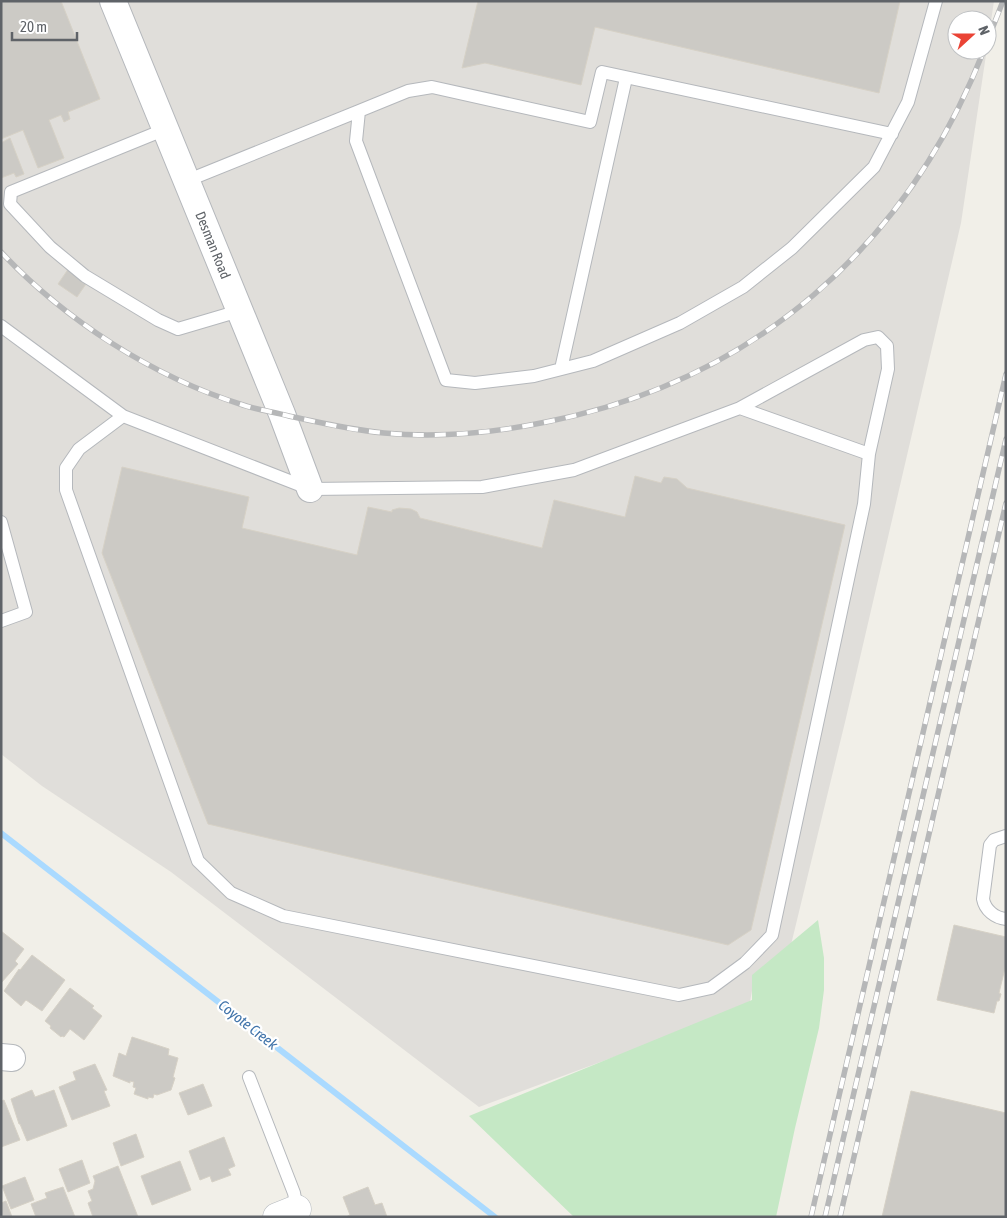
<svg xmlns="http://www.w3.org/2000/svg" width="1007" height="1218" font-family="'Asap Condensed',sans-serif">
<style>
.industrial{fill:#e0deda;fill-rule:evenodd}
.green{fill:#c5e8c5}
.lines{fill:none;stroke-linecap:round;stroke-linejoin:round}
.stream{stroke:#aadaff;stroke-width:6}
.building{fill:#cccac5;stroke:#d6d1c6}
.lane-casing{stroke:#b5b8bc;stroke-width:14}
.street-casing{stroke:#b5b8bc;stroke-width:28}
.secondary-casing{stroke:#b6babf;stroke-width:29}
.lane{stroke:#fff;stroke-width:12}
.street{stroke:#fff;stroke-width:26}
.secondary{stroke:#fff;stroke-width:28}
.rail-casing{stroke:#b6b7b8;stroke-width:5.5}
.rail{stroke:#fff;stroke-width:4;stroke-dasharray:11;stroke-linecap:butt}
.labels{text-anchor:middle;stroke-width:4.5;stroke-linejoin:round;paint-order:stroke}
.street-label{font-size:14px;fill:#5f6368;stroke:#fff}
.water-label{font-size:15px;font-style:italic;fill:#4174aa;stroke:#fff}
</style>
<rect width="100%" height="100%" fill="#f1efe8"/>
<path class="industrial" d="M1 1H994L961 223 846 718 789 953 754 980 749 1007 479 1107 171 872 42 786 1 754ZM957 20H987V50H957Z"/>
<path class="green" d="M818 920 824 958V990L819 1028 795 1128 776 1217H574L469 1116 752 1000V975Z"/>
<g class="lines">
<path class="stream" d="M1 833 495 1217"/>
</g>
<path class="building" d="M1 1H61L100 99 68 112 70 119 64 122 61 115 49 120 64 158 38 168 23 130 1 139Z
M478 1H900L879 93 595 27 581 85 485 63 462 68Z
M10 138 24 174 16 177 14 173 1 178V143Z
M69 268 88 281 77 297 58 284Z
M122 467 249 497 242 528 357 555 368 507 392 512V510L399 508 411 509 417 512 420 518 542 548 554 500 625 517 635 476 661 483 664 477 677 479 687 488 845 525 751 930 728 945 208 824 102 553Z
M954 925 1006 937V964L999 993 1001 994 999 1001H997L994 1013 937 1000Z
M1 931 24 949 15 961 18 964 1 983Z
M32 955 65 980 42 1011 26 1000 21 1006 4 991 19 969 20 970Z
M70 988 94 1006 92 1008 102 1016 84 1040 70 1029 64 1037 62 1036 61 1037 50 1028 51 1026 45 1021Z
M132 1037 169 1049 168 1055 178 1058 173 1077 175 1078 171 1090 157 1095 154 1094 153 1098 148 1097V1099L134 1094 136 1088 133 1087 134 1082 130 1081V1083L113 1076 119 1053 126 1056Z
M95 1064 107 1090 104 1091 110 1106 72 1120 59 1087 76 1080 73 1072Z
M203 1084 212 1106 188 1115 179 1093Z
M32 1090 35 1097 54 1090 67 1126 27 1141 20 1124H19L11 1099Z
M911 1091 1006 1113V1217H882Z
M4 1100 20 1140 1 1147V1101Z
M136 1134 144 1157 121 1166 113 1143Z
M224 1137 235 1166 228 1169 231 1175 212 1182 210 1176 200 1180 189 1151Z
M82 1160 90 1183 68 1192 59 1169Z
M180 1161 191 1190 152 1205 141 1176Z
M118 1166 138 1217H93L88 1203 92 1201 88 1191 93 1189 95 1181 93 1176Z
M25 1177 34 1200 11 1209 2 1186Z
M63 1187 75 1217H36L31 1204 47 1198 45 1193Z
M368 1187 375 1205 382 1203 387 1217H346L350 1215 343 1197Z
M6 1201 12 1217H1V1203Z"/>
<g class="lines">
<g class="lane-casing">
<path id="lane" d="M166 129 11 192 10 204 50 247 85 276 158 320 178 329 239 311
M892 134 602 72 590 122 432 87 408 91 359 111 356 141 446 380 475 383 534 376 593 361 680 323 743 287 792 248 874 167 908 102 936 1
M186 181 359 111
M1 326 123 416 79 449 66 468V490L198 861 231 893 283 916 679 995 711 988 745 963 772 935 864 504 869 454
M561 369 626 78
M123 416 310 489 482 487 574 470 740 408 864 340 878 337 887 346 888 369 869 454 740 408
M1 522 26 612 1 621
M1006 836 994 840 990 845 983 899C985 910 995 918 1006 919
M249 1077 294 1193 297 1209"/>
</g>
<g class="street-casing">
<path id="street" d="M113 1 282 414 310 489
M1 1057 12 1058"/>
</g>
<g class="secondary-casing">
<path id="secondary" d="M277 1217 297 1209"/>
</g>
<use href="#lane" class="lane"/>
<use href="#street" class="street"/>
<use href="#secondary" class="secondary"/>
<g class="rail-casing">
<path id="rail" d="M987 42 1003 1
M1 252C65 320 153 377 243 405 258 410 274 412 289 416 321 423 352 430 384 433 438 438 493 433 546 422 754 381 907 247 984 50
M811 1217 1006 374
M825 1217 1006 439
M840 1217 1006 503"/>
</g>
<use href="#rail" class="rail"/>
</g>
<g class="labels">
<g class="street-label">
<text transform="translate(213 245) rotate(68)" y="5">Desman Road</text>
</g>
<g class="water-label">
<text transform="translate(248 1025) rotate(38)" y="5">Coyote Creek</text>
</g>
</g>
<rect width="1007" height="1218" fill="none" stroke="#5f6368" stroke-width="5"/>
<g transform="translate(972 35) rotate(69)"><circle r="24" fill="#ffffff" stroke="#bfc1c3"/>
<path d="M0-4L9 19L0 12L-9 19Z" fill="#ea4335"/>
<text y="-8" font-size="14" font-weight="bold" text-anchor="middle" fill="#5f6368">N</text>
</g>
<path d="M12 32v8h65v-8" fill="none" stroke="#5f6368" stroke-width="2.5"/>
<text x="20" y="32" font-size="15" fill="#5f6368" stroke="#ffffff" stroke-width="4" paint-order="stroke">20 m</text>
</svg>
